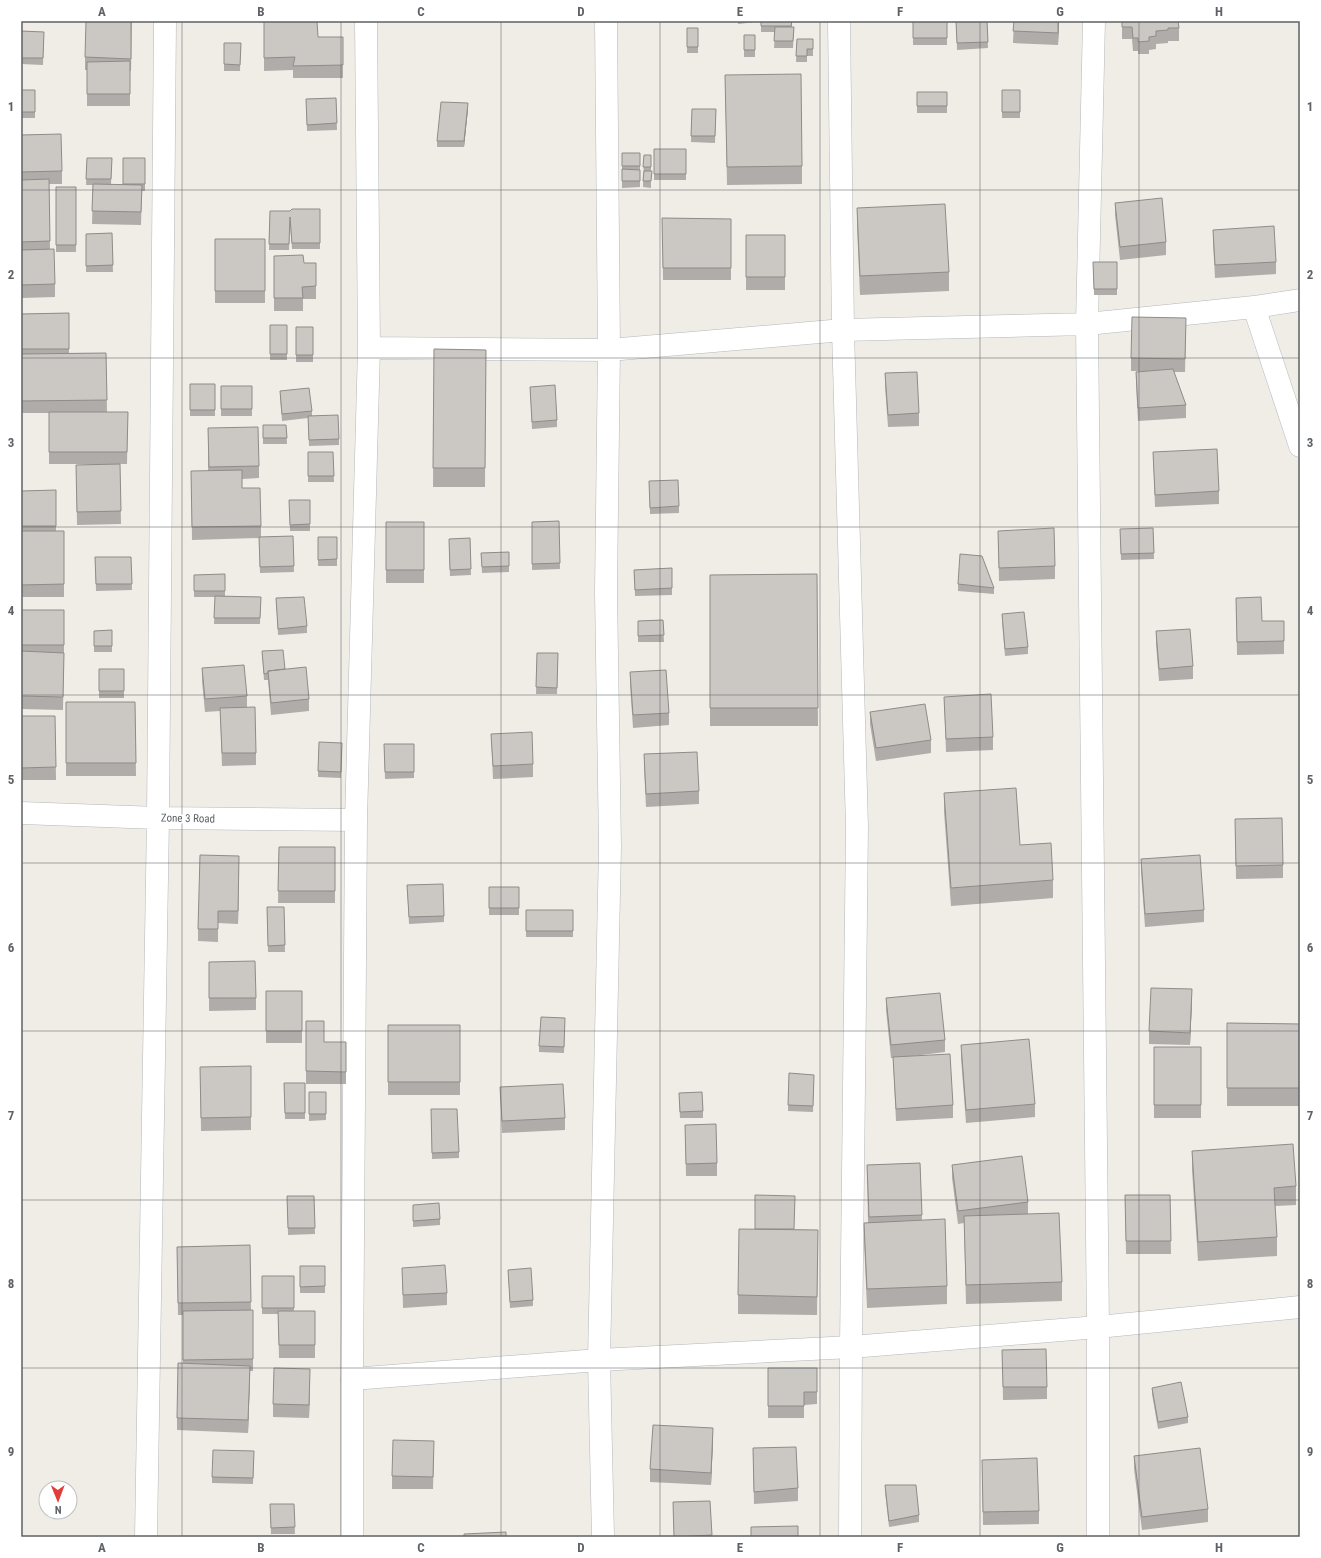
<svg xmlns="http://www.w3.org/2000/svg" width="1321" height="1558" font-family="'Roboto Condensed',sans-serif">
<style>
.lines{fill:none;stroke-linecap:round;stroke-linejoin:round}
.minor-casing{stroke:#b4b7bb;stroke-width:23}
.tertiary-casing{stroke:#b4b7bb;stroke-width:23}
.minor{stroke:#fff;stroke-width:22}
.tertiary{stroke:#fff;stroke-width:22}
.wall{fill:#afaca9}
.shaded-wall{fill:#8e8c89}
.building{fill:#cbc8c4;stroke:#8e8c89}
.grid{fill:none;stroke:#5e6266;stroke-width:1;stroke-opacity:0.55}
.labels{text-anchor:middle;stroke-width:4;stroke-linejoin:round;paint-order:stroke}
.street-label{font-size:11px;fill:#5e6266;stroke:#fff}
.neatline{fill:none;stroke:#5e6266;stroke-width:1.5}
.grid-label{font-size:13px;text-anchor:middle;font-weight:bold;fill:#5e6266}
</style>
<rect width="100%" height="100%" fill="#f0ede7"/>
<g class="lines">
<g class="minor-casing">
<path id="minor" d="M839 21 843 330 857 827 851 1347 850 1537
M1094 21 1087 324 1098 1327V1537
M1254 307 1300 446
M369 348 609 350 843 330 1087 324 1254 307 1300 300
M21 813 158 818 356 820
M352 1379 356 820 369 348 366 21
M146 1537 158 818 165 21
M603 1537 599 1360 610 847 606 591 609 350 606 21"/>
</g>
<g class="tertiary-casing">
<path id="tertiary" d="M352 1537V1379L599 1360 851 1347 1098 1327 1300 1307"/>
</g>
<use href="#minor" class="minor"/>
<use href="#tertiary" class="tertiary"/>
</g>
<path class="wall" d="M132 21 131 71H130V106H87V70H85V57Z
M264 21 318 37H343V78H293V70L264 71Z
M738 21H755V22L738 24Z
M761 21H792V27H794L793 48H774L775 32H761Z
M913 21H947V45H913Z
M956 21H987L988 48 957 50Z
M1014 21H1059L1058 45 1013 43Z
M1122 21 1179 28V41H1168V43L1156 44V49L1149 50V54H1138V51H1133L1132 39H1122Z
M687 28H698V53H687Z
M21 31 44 32 43 65 21 64Z
M744 35H755V57H744Z
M797 39 813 49V56H807V62H796Z
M224 43H241L240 71H224Z
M725 75 802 166V184L727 185Z
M21 90H35V118H21Z
M1002 90H1020V118H1002Z
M917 92H947V113H917Z
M336 98 337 130 307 131 306 99Z
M468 109 464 147H437V141Z
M692 109H716L715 143 691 142Z
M21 135 62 171V184H49L50 249 55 284V297L21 298Z
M654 149H686V180H654Z
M622 153H640V187L622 188Z
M644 155H651V188L643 187Z
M87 158H112L111 185H123V158H145V191H142L141 225 92 224 93 185H86Z
M56 187H76V252H56Z
M1115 203 1166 242V255L1120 260 1115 215Z
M857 208 949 272V291L860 295 857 227Z
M320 209V249H292L290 224 289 250H269L270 211H290Z
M662 218 731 219V280H663Z
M1213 230 1276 262V274L1215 278 1213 242Z
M112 233 113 272H86V234Z
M746 235H785V290H746Z
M215 239H265V303H215Z
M274 256 304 263H316V299H303V311H274Z
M1093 262H1117V295H1094Z
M69 313V353H106L107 412H128L127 464H120L121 524 77 525 76 465 95 464H49V413H21V314Z
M270 325H287V360H270Z
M296 327H313V362H296Z
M1186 331 1185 372H1174L1186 405V418L1138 421 1136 384V372L1145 371H1131V358Z
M434 349 486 350 485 487H433Z
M885 373 919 413V426L888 427 885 386Z
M190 384 215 410V416H190Z
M221 386H252V416H221Z
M530 387 557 420V427L532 429Z
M280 391 312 411V416L339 439V445L309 446 308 418 282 421 280 397Z
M263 425H286L287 444H263Z
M208 428 259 466V478L242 479V488L261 526V537L293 536 294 572 260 573 259 538 192 540 191 471H208Z
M308 452H333L334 482H308Z
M1153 452 1219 491V504L1155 507Z
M649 481 679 506V513L650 514Z
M21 491 56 526V531H64V597H21Z
M289 500 310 524V531H290Z
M559 521 560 569 532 570V522Z
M386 522H424V583H386Z
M1153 528 1154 559 1121 560 1120 529Z
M998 531 1055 566V579L999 581Z
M318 537H337V566H318Z
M470 538 471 575 450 576 449 539Z
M509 552V572L482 573 481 553Z
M95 557H131L132 590 96 591Z
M672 568V595L635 596 634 570Z
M817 574 818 726H710V575Z
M194 575 225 591V596L261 597 260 624H214L215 597H194Z
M958 584 994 588V594L958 591Z
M276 598 307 626V633L278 635Z
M1236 598 1262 621H1284V654L1237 655Z
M21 610H64V658L63 710 21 709Z
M1002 614 1028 647V654L1005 656 1002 621Z
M663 620 664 642H638V621Z
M112 630V652H94V631Z
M1156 631 1193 666V679L1159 681 1156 644Z
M262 651 285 669 309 699V711L271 715 268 680H264Z
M537 653H558L557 694H536Z
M202 668 247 696V707L256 753V765L222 766 220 711 205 712 202 681Z
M99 669H124V698H99Z
M630 672 669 713V725L633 728 630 685Z
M944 697 993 737V750L946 752Z
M66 702H135L136 776H66Z
M870 712 931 740V753L876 761 870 724Z
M21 716H55L56 780H21Z
M491 734 533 764V777L493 779Z
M384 744H414V778L385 779Z
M342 750 341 778 318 777V771Z
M644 754 699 791V804L646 807 644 767Z
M944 793 1020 845 1053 880V898L951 906 944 812Z
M1235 819 1283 865V878L1236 879Z
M279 847H335V903H278Z
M1141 859 1204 910V922L1145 927 1141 872Z
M239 869 238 924 218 923V942L198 941V929Z
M407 885 444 916V922L409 924Z
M489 887H519V915H489Z
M267 907H284L285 952H268Z
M526 910H573V937H526Z
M209 962 256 998V1010L209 1011Z
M266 991H302V1043H266Z
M886 998 945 1040V1052L913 1056 953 1105V1118L896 1121 893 1058H891L886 1010Z
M1192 1001 1190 1045 1149 1044V1031Z
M306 1021 324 1042H346V1084H306Z
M1227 1023 1300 1024V1106H1227Z
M565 1024 564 1053 539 1052V1046Z
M388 1025H460V1095H388Z
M961 1045 1035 1104V1117L966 1123 961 1058Z
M1154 1047H1201V1118H1154Z
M200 1067 251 1117V1130L201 1131Z
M789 1073 814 1075 813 1112 788 1111Z
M284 1083 305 1113V1119H285Z
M500 1087 565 1118V1130L502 1133Z
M309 1092 326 1114V1120L309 1121Z
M679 1099 703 1111V1118H680Z
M431 1109 459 1152V1158L432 1159Z
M685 1125 717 1163V1176H686Z
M1192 1151 1296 1186V1205L1275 1206 1277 1237V1256L1198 1261 1192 1170Z
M920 1163 922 1220 947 1286V1304L867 1308 864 1241V1223H868L867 1165Z
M952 1165 1028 1202V1214L1062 1282V1301L966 1304 964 1223 958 1224 952 1178Z
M1125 1195H1170L1171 1254H1126Z
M287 1196H314L315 1234 288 1235Z
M413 1205 440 1219V1225L413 1227Z
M755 1229 818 1230 817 1315 738 1314V1295Z
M250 1245 251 1310H253V1371H250L248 1433 177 1430V1418L183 1364V1315H178L177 1247Z
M300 1266H325V1293H300Z
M402 1268 447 1293V1305L403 1308Z
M508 1270 533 1300V1306L510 1308Z
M262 1276H294V1311H315V1358H279L278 1314H262Z
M1002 1350 1047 1387V1399L1003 1400Z
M768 1368H817V1404L804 1405V1418H768Z
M310 1382 309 1418 273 1417V1404Z
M1152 1388 1188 1417V1423L1158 1429 1152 1394Z
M713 1441 711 1485 650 1482V1469Z
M753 1448 798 1488V1501L754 1504Z
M434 1454 433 1489H392V1476Z
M1134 1456 1208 1509V1522L1142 1530 1134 1469Z
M254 1457 253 1484 212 1483V1477Z
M982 1460 1039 1511V1524L983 1525Z
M885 1485 919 1515V1522L889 1527 885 1492Z
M710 1501 712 1537H674L673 1502Z
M270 1504H294L295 1534H271Z"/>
<path class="shaded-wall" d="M1058 21H1059L1058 45Z
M468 103V109L464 147V141Z
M239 856V869L238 924V911Z
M1192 989V1001L1190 1045V1033Z
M250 1366V1379L248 1433V1420Z
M310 1369V1382L309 1418V1405Z
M713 1428V1441L711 1485V1473Z"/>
<path class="building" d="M86 21H131V59L85 57Z
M264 21H317L318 37H343V65L293 66 295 57 264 58Z
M761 21H792L791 26H761Z
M913 21H947V38H913Z
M956 21H987L988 42 957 43Z
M1014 21H1058V33L1013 31Z
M1122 21H1178L1179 28H1168V30L1156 31V36L1149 37V41L1138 42V38H1133L1132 27H1122Z
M775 27H794L793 41H774Z
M687 28H698V47H687Z
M21 31 44 32 43 58H21Z
M744 35H755V50H744Z
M797 39H813V49H807V56H796Z
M224 43H241L240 65 224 64Z
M130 61V94H87V62Z
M801 74 802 166 727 167 725 75Z
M21 90H35V112H21Z
M1002 90H1020V112H1002Z
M917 92H947V106H917Z
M336 98 337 123 307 125 306 99Z
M441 102 468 103 464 141H437Z
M692 109H716L715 136H691Z
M61 134 62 171 21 172V135Z
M654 149H686V174H654Z
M622 153H640V166H622Z
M644 155H651V167H643Z
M87 158H112L111 179H86Z
M123 158H145V184H123Z
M622 169 640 170V181H622Z
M644 171H652L651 181H643Z
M49 179 50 241 21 242V180Z
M93 184 142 185 141 212 92 211Z
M56 187H76V245H56Z
M1162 198 1166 242 1120 247 1115 203Z
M945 204 949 272 860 276 857 208Z
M292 209H320V243H292L290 217 289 244H269L270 211H290Z
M662 218 731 219V268H663Z
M1274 226 1276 262 1215 265 1213 230Z
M112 233 113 265 86 266V234Z
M746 235H785V277H746Z
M215 239H265V291H215Z
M54 249 55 284 21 285V250Z
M303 255 304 263H316V286L302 287 303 298H274V256Z
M1093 262H1117V289H1094Z
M69 313V349H21V314Z
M1132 317 1186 318 1185 359 1131 358Z
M270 325H287V354H270Z
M296 327H313V355H296Z
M434 349 486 350 485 468H433Z
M106 353 107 400 21 401V354Z
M1173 369 1186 405 1138 408 1136 372Z
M917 372 919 413 888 415 885 373Z
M190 384H215V410H190Z
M555 385 557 420 532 422 530 387Z
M221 386H252V409H221Z
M309 388 312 411 282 414 280 391Z
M49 412H128L127 452H49Z
M338 415 339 439 309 440 308 416Z
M263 425H286L287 438H263Z
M258 427 259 466 209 467 208 428Z
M1217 449 1219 491 1155 495 1153 452Z
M308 452H333L334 476H308Z
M120 464 121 511 77 512 76 465Z
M242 470V488H260L261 526 192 527 191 471Z
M678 480 679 506 650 508 649 481Z
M56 490V526H21V491Z
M289 500H310V524L290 525Z
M559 521 560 563 532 564V522Z
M386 522H424V570H386Z
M1054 528 1055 566 999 568 998 531Z
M1153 528 1154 553 1121 554 1120 529Z
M21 531H64V584L21 585Z
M293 536 294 566 260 567 259 537Z
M318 537H337V559L318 560Z
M470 538 471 569 450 570 449 539Z
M509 552V566L482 567 481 553Z
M960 554 982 556 994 588 958 584Z
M95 557H131L132 584H96Z
M672 568V588L635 590 634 570Z
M225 574V591H194V575Z
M817 574 818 708H710V575Z
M215 596 261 597 260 618H214Z
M304 597 307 626 278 629 276 598Z
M1261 597 1262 621H1284V641L1237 642 1236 598Z
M21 610H64V645H21Z
M1024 612 1028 647 1005 649 1002 614Z
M663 620 664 635 638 636V621Z
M1190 629 1193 666 1159 669 1156 631Z
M112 630V646H94V631Z
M283 650 285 669 268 671V673L264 674 262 651Z
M21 651 64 653 63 697 21 696Z
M537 653H558L557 688 536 687Z
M244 665 247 696 205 699 202 668Z
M306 667 309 699 271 703 268 671Z
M99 669H124V691H99Z
M666 670 669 713 633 715 630 672Z
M991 694 993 737 946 739 944 697Z
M66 702H135L136 763H66Z
M925 704 931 740 876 748 870 712Z
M255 707 256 753H222L220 708Z
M21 716H55L56 767 21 768Z
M532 732 533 764 493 766 491 734Z
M319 742 342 743 341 772 318 771Z
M384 744H414V772H385Z
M697 752 699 791 646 794 644 754Z
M1016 788 1020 845 1051 843 1053 880 951 888 944 793Z
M1282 818 1283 865 1236 866 1235 819Z
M279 847H335V891H278Z
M200 855 239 856 238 911H218V929H198Z
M1200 855 1204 910 1145 914 1141 859Z
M443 884 444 916 409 917 407 885Z
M489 887H519V908H489Z
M267 907H284L285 945 268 946Z
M526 910H573V931H526Z
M255 961 256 998H209V962Z
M1151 988 1192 989 1190 1033 1149 1031Z
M266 991H302V1031H266Z
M940 993 945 1040 891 1045 886 998Z
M541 1017 565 1018 564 1047 539 1046Z
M306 1021H324V1042H346V1072L306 1071Z
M1227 1023 1300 1024V1088H1227Z
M388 1025H460V1082H388Z
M1029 1039 1035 1104 966 1110 961 1045Z
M1154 1047H1201V1105H1154Z
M950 1054 953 1105 896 1109 893 1057Z
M251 1066V1117L201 1118 200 1067Z
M789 1073 814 1075 813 1106 788 1105Z
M284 1083H305V1113H285Z
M563 1084 565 1118 502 1121 500 1087Z
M309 1092H326V1114H309Z
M702 1092 703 1111 680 1112 679 1093Z
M431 1109H457L459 1152 432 1153Z
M716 1124 717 1163 686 1164 685 1125Z
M1293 1144 1296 1186 1274 1188 1277 1237 1198 1242 1192 1151Z
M1022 1156 1028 1202 958 1211 952 1165Z
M920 1163 922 1215 869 1217 867 1165Z
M755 1195 795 1196 794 1229H755Z
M1125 1195H1170L1171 1241H1126Z
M287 1196H314L315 1228H288Z
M439 1203 440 1219 413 1221V1205Z
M1059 1213 1062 1282 966 1285 964 1216Z
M945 1219 947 1286 867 1289 864 1223Z
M739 1229 818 1230 817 1297 738 1295Z
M250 1245 251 1302 178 1303 177 1247Z
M445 1265 447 1293 403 1295 402 1268Z
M300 1266H325V1286L300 1287Z
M531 1268 533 1300 510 1302 508 1270Z
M262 1276H294V1308H262Z
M253 1310V1359L183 1360V1311Z
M278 1311H315V1345H279Z
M1046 1349 1047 1387H1003L1002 1350Z
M178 1363 250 1366 248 1420 177 1418Z
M274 1368 310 1369 309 1405 273 1404Z
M768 1368H817V1392H804V1406H768Z
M1181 1382 1188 1417 1158 1422 1152 1388Z
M653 1425 713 1428 711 1473 650 1469Z
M393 1440 434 1441 433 1477 392 1476Z
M796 1447 798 1488 754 1492 753 1448Z
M1200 1448 1208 1509 1142 1517 1134 1456Z
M213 1450 254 1451 253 1478 212 1477Z
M1037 1458 1039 1511 983 1512 982 1460Z
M885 1485H916L919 1515 889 1521Z
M710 1501 712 1535 674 1537 673 1502Z
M270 1504H294L295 1527 271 1528Z
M798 1526V1537H751V1527Z
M506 1532V1537H464V1534Z"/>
<path class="grid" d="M182 21V1537M341 21V1537M501 21V1537M660 21V1537M820 21V1537M980 21V1537M1139 21V1537M21 190H1300M21 358H1300M21 527H1300M21 695H1300M21 863H1300M21 1031H1300M21 1200H1300M21 1368H1300"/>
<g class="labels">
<g class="street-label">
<text transform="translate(188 818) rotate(1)" y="4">Zone 3 Road</text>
</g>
</g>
<rect width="1321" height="1558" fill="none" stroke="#ffffff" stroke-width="44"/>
<g transform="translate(58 1500) rotate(179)"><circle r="19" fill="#ffffff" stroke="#bfc0c2"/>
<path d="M0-3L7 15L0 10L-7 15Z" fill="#e23d3a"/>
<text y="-6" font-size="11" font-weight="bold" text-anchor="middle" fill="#5e6266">N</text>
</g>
<rect x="22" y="22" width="1277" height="1514" class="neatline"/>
<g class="grid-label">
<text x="102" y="16">A</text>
<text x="261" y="16">B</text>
<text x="421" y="16">C</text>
<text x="581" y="16">D</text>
<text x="740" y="16">E</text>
<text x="900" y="16">F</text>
<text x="1060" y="16">G</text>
<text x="1219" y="16">H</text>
<text x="11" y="111">1</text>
<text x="1310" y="111">1</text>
<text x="11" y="279">2</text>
<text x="1310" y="279">2</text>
<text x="11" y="447">3</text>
<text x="1310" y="447">3</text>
<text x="11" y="615">4</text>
<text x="1310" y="615">4</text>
<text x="11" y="784">5</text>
<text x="1310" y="784">5</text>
<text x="11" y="952">6</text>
<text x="1310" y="952">6</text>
<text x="11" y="1120">7</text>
<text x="1310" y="1120">7</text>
<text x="11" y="1288">8</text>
<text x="1310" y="1288">8</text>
<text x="11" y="1456">9</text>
<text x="1310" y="1456">9</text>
<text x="102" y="1552">A</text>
<text x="261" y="1552">B</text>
<text x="421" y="1552">C</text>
<text x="581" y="1552">D</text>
<text x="740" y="1552">E</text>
<text x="900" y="1552">F</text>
<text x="1060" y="1552">G</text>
<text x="1219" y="1552">H</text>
</g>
</svg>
